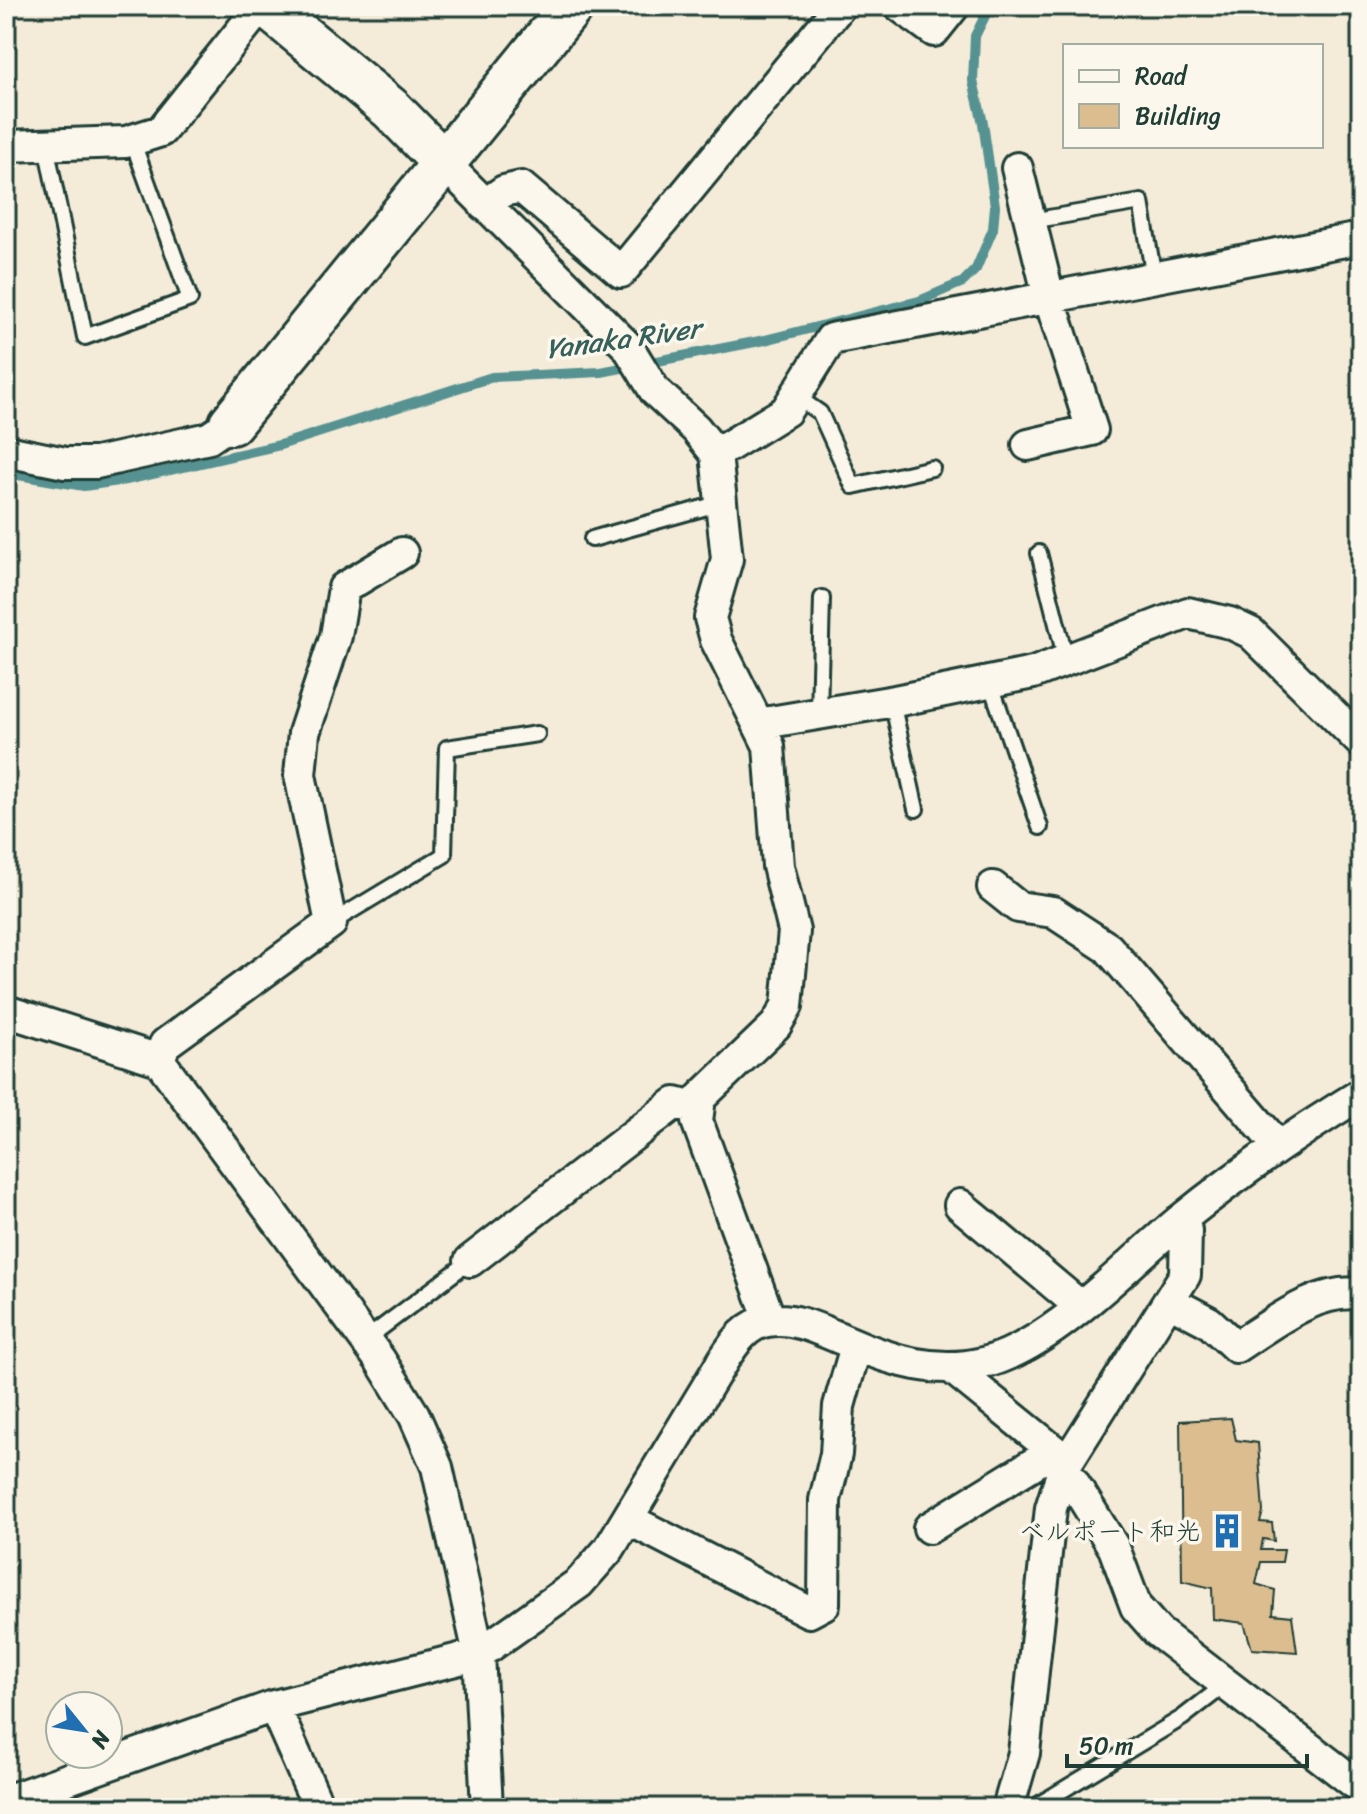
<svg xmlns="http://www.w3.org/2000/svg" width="1367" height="1814" font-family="Sriracha,'Klee One',sans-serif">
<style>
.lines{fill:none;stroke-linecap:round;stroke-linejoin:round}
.stream{stroke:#559291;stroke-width:10}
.building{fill:#dcbd8f;stroke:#1f3d34;stroke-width:2}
.lane-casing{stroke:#1f3d34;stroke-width:20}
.street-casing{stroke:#1f3d34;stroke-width:36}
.secondary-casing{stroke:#1f3d34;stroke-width:48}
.lane{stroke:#fbf7ec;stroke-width:14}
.street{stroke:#fbf7ec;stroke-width:30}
.secondary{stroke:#fbf7ec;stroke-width:42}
.labels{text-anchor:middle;stroke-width:7;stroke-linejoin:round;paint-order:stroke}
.poi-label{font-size:26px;fill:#1f3d34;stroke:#fbf7ec;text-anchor:end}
.water-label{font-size:28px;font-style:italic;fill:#36605b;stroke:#fbf7ec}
</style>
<rect width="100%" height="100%" fill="#f5ebd9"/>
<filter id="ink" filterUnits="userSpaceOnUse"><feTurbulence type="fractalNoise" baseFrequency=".0125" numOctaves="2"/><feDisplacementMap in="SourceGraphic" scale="16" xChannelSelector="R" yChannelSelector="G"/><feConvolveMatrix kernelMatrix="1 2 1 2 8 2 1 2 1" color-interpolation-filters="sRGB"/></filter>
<g filter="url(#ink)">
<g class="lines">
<path class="stream" d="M6 473 84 486 126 480 280 445 492 377 601 372 765 340 919 301 963 282 976 269 993 229 995 206 983 123 973 81 975 36 990 6"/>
</g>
<path class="building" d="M1231 1418 1236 1440 1258 1443 1263 1512 1260 1522 1272 1523 1274 1541 1263 1539 1261 1550H1284L1282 1562H1261L1256 1584 1275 1590 1273 1614 1292 1616 1297 1652 1252 1649 1244 1623 1213 1619 1212 1588 1182 1581 1180 1421Z"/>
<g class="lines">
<g class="lane-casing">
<path id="lane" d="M46 145 85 337 190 299 132 140
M1031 221 1141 202 1154 277
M797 397 820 413 853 486 932 468
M592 539 721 503
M1039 553 1066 660
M990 682 1040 827
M892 702 916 809
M819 714 822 598
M331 923 444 855 447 748 537 734
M365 1340 470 1261
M1033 1808 1182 1718 1226 1684"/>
</g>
<g class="street-casing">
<path id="street" d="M900 6 934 31 954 6
M6 146 126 142 161 131 261 6
M443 162 628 347 655 391 696 429 716 454 786 411 831 339 1361 238
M1017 168 1049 297 1092 430 1028 445
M484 205 504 191 521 187 621 272 840 6
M6 451 65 463H96L209 438 231 423
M716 454 727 559 710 618 716 640 769 746 778 866 794 931 787 1006 776 1025 700 1098 697 1121 770 1320
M758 724 895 701 1033 673 1188 613 1230 623 1251 633 1361 742
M993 887 1018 907 1053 912 1108 948 1278 1146
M6 1011 159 1060 380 1360 414 1415 437 1467 479 1654 487 1808
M159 1060 165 1044 331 923 300 775 304 733 336 636 344 588 402 553
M960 1205 1080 1306
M470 1261 675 1103 698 1109
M1169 1301 1209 1322 1236 1347C1272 1324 1316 1288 1361 1294
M952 1368 1054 1451 1114 1548 1136 1607 1158 1632 1361 1788
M628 1519 809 1612 824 1604 825 1500 836 1454 839 1406 856 1346
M929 1528 1054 1451
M274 1706 319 1808
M6 1801 274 1706 479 1654 579 1583 609 1549 724 1359C735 1342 747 1324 768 1321 796 1316 824 1332 849 1342 892 1361 936 1374 983 1363 1051 1347 1125 1266 1178 1222 1236 1175 1297 1133 1361 1094
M1008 1808 1024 1753 1051 1508 1064 1467 1185 1275 1186 1230 1179 1221"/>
</g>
<g class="secondary-casing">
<path id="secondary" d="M266 6 391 109 443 162
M231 423 572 6"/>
</g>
<use href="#lane" class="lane"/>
<use href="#street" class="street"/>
<use href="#secondary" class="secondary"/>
</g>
</g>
<defs>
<g id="building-bare" transform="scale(2.76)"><path d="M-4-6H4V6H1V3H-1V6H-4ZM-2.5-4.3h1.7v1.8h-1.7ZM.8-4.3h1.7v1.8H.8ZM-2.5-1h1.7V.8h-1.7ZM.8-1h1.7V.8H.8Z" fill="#1f6fb2" stroke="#fbf7ec" stroke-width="2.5" paint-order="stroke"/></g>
</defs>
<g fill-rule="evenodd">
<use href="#building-bare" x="1227" y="1531"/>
</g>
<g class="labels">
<g class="poi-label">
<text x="1201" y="1540">ベルポート和光</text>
</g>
<g class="water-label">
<text transform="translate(623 338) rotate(-8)" y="10">Yanaka River</text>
</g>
</g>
<rect width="1367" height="1814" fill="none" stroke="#fbf7ec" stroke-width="32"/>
<rect x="16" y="16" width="1335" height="1782" fill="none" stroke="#1f3d34" stroke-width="3" filter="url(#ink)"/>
<rect x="1063" y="44" width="260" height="104" fill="#fbf7ec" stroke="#a3ada2" stroke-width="2"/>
<rect x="1079" y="70" width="40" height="12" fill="#fbf7ec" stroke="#a3ada2" stroke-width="2"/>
<text x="1135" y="84" font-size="24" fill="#1f3d34">Road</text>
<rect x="1079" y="104" width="40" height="24" fill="#dcbd8f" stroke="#a3ada2" stroke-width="2"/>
<text x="1135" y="124" font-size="24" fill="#1f3d34">Building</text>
<g transform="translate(84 1730) rotate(120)"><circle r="38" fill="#fbf7ec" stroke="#a3ada2" stroke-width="2"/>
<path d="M0-6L14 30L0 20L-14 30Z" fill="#1f6fb2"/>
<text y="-12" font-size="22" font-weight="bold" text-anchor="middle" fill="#1f3d34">N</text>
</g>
<path d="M1067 1754v12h240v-12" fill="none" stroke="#1f3d34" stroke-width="4"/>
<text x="1079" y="1754" font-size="24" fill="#1f3d34" stroke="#fbf7ec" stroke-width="6" paint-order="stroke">50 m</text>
</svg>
